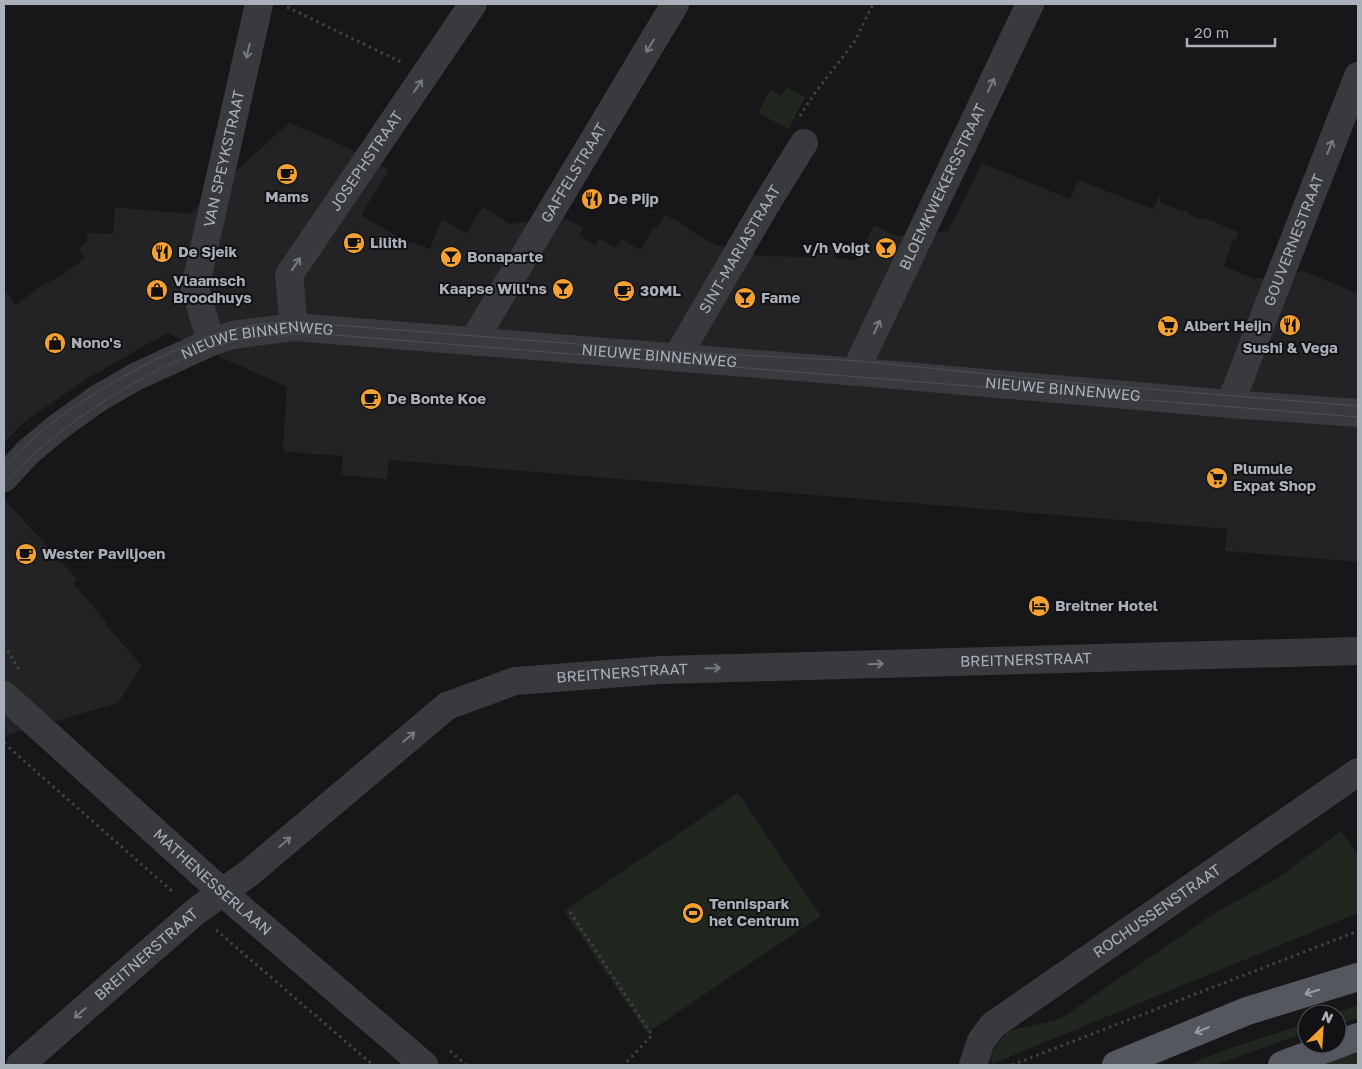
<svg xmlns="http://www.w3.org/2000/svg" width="1362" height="1069" font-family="'Golos Text',sans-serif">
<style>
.built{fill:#232326}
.green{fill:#1f271f}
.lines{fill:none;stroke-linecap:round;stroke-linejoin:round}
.path{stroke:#3e4145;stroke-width:3;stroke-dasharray:2.5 4;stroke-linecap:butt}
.minor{stroke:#383a3e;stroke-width:28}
.major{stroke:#54575d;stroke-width:28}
.tram{stroke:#4b4e53;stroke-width:1}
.oneway{stroke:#767b82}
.oneway2{stroke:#989ea7}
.labels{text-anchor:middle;stroke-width:4;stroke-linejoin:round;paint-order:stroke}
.street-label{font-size:15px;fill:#a9b0b9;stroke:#121214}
.poi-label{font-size:15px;font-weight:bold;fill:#a9b0b9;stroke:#121214;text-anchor:start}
</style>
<rect width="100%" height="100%" fill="#171719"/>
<path class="built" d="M289 123 338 143 389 170 361 215 402 239 430 249 442 219 466 233 483 207 510 224 565 218 583 228 579 235 595 245 599 238 616 248 622 239 640 250 654 227 657 228 665 214 717 246 761 256 809 257 818 242 839 248 834 258 857 260 874 225 897 236 948 231 982 163 1070 199 1078 180 1153 209 1159 196 1161 198 1160 202 1184 212 1185 210 1188 212V214L1202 220 1204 218 1239 232 1236 241 1233 240 1224 266 1255 279 1304 271 1358 294V562L1225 551 1227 529 389 460 387 479 341 475 343 456 286 452 283 447 287 387 167 333 90 377 25 421 4 443V295L7 293 16 305 38 288 63 274 85 258 78 249 86 243 88 233 113 234 115 207 189 214Z
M4 499 77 579 73 583 107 623 106 625 142 666 118 703 4 736Z"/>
<path class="green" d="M786 87 805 97 789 129 758 113 770 90 781 96Z
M738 793 821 916 647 1033 564 911Z
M1341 831 1358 855V913L992 1064 991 1056 995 1047 1008 1031 1060 1019 1210 916 1276 879Z
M1358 1005V1018L1337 1024V1014H1332Z
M1307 1023V1032L1215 1065H1188L1228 1049Z
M1358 1053V1065H1317Z"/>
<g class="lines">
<path class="path" d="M287 7 401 62
M800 116 814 94 855 41 873 4
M4 645 20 671
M4 743 174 893
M570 912 652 1035 624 1065
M216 930 373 1065
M450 1051 466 1065
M1012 1065 1358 931"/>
<g class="minor">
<path id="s1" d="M294 327 289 275 473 4"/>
<path id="s2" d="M211 342 195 288 259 4"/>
<path id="s3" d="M476 342 477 335 675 4"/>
<path id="s4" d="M679 358 680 352 765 206 804 143"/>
<path id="s5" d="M859 372 860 361 1030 4"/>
<path id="s6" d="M1230 404 1358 76"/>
<path id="s7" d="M4 478 28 452 58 427 97 399 135 377 211 342 233 335 294 327 859 372 1230 404 1358 413"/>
<path id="s8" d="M4 695 222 892 424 1065"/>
<path id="s9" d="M20 1065 195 912 248 874 447 706 515 681 661 670 1358 651"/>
<path id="s10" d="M973 1065 981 1041 993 1025 1358 772"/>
</g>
<path class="major" d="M1116 1065 1247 1011 1358 977
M1282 1065 1358 1037"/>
<path class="tram" d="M4 467C21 450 39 432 58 418 112 380 195 332 261 324 281 321 302 323 322 324L680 352 860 361 1076 383 1358 406
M4 483C14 473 23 463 34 454 89 406 170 354 243 339 269 334 296 334 322 334L1358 417"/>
</g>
<defs><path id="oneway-shaft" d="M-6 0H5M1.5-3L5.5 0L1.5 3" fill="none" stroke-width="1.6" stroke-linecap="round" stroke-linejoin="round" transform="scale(1.25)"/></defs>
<g class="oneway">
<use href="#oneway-shaft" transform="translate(650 46) rotate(121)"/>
<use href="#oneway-shaft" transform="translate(248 51) rotate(103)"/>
<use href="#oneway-shaft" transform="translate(991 85) rotate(-65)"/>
<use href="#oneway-shaft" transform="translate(418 86) rotate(-56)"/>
<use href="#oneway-shaft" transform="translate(1330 147) rotate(-69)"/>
<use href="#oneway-shaft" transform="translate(296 264) rotate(-56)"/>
<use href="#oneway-shaft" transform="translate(877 327) rotate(-65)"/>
<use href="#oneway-shaft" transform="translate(876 664) rotate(-2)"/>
<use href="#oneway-shaft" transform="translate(713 668) rotate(-1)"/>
<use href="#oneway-shaft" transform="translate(409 737) rotate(-40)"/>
<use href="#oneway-shaft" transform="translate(285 842) rotate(-41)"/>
<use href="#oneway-shaft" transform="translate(80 1013) rotate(139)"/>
</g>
<g class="oneway2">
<use href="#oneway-shaft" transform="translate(1312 992) rotate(163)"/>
<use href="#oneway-shaft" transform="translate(1202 1030) rotate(158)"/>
</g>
<defs>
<g id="cafe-disc" transform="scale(1.125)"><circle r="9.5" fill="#f4a134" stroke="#121214"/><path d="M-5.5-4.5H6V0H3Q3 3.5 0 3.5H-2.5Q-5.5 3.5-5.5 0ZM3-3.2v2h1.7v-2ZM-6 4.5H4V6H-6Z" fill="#111"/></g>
<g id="restaurant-disc" transform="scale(1.125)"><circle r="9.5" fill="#f4a134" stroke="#121214"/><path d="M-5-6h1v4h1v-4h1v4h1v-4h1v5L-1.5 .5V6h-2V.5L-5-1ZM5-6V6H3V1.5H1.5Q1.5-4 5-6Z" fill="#111"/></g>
<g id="bar-disc" transform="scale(1.125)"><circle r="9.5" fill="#f4a134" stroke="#121214"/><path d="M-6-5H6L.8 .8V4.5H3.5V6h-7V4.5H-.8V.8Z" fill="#111"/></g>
<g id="shop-disc" transform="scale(1.125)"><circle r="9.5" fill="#f4a134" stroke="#121214"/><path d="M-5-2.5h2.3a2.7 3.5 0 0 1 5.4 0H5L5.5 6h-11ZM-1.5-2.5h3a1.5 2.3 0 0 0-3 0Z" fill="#111"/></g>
<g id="supermarket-disc" transform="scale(1.125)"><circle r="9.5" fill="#f4a134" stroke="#121214"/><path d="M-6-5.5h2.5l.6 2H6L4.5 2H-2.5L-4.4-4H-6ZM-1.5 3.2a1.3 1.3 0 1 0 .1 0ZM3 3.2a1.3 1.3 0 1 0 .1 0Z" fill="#111"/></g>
<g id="hotel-disc" transform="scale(1.125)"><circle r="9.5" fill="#f4a134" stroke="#121214"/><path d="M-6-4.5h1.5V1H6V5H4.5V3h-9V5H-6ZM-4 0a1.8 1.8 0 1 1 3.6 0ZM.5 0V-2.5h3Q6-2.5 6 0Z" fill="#111"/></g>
<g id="stadium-disc" transform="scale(1.125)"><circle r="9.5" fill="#f4a134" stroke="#121214"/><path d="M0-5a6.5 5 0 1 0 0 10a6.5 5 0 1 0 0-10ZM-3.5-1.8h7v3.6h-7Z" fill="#111"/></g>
</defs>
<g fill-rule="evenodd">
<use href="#cafe-disc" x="287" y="174"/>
<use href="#restaurant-disc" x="592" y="199"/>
<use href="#cafe-disc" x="354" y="243"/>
<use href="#bar-disc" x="886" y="248"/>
<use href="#restaurant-disc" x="162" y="252"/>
<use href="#bar-disc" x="451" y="257"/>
<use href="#bar-disc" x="563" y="289"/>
<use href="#shop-disc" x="157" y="290"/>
<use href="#cafe-disc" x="624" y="291"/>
<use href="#bar-disc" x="745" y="298"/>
<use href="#restaurant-disc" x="1290" y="325"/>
<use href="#supermarket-disc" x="1168" y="326"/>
<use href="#shop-disc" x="55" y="343"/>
<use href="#cafe-disc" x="371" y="399"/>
<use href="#supermarket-disc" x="1217" y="478"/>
<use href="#cafe-disc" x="26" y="554"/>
<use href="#hotel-disc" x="1039" y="606"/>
<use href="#stadium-disc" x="693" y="913"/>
</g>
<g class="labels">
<g class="street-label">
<text dy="5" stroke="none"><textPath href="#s2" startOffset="189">VAN SPEYKSTRAAT</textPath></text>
<text dy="5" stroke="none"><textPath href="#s1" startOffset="190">JOSEPHSTRAAT</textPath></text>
<text dy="5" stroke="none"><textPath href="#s3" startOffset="196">GAFFELSTRAAT</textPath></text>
<text dy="5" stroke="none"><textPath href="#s5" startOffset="204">BLOEMKWEKERSSTRAAT</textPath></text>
<text dy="5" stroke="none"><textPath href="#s6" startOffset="176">GOUVERNESTRAAT</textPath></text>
<text dy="5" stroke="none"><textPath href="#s4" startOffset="125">SINT-MARIASTRAAT</textPath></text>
<text dy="5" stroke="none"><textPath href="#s7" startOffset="296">NIEUWE BINNENWEG</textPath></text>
<text dy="5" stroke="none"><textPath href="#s7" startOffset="701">NIEUWE BINNENWEG</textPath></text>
<text dy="5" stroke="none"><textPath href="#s7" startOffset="1106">NIEUWE BINNENWEG</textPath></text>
<text dy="5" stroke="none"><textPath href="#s9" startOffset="1142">BREITNERSTRAAT</textPath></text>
<text dy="5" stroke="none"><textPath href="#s9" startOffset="738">BREITNERSTRAAT</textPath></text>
<text dy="5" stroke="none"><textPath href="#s8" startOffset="280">MATHENESSERLAAN</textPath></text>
<text dy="5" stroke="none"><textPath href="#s10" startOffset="245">ROCHUSSENSTRAAT</textPath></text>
<text dy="5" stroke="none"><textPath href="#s9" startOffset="168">BREITNERSTRAAT</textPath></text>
</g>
<g class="poi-label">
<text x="287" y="202" text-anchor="middle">Mams</text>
<text x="608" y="204">De Pijp</text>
<text x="370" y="248">Lilith</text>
<text x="870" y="253" text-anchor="end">v/h Voigt</text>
<text x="178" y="257">De Sjeik</text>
<text x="467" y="262">Bonaparte</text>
<text x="173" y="286">Vlaamsch<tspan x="173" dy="17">Broodhuys</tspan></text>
<text x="547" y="294" text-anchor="end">Kaapse Will'ns</text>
<text x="640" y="296">30ML</text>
<text x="761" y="303">Fame</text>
<text x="1184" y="331">Albert Heijn</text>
<text x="71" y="348">Nono's</text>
<text x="1290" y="353" text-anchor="middle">Sushi &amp; Vega</text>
<text x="387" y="404">De Bonte Koe</text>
<text x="1233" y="474">Plumule<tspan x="1233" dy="17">Expat Shop</tspan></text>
<text x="42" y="559">Wester Paviljoen</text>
<text x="1055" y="611">Breitner Hotel</text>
<text x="709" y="909">Tennispark<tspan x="709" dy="17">het Centrum</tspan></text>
</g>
</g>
<rect width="1362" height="1069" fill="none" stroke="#a9b0b9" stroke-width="10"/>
<g transform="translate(1322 1029) rotate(25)"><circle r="24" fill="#121214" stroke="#4e5156"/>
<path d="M0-4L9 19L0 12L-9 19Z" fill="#f4a134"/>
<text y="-8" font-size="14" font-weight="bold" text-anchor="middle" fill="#a9b0b9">N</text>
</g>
<path d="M1187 38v8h88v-8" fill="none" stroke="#a9b0b9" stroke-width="2.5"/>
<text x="1194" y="38" font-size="15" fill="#a9b0b9" stroke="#121214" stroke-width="4" paint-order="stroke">20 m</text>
</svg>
